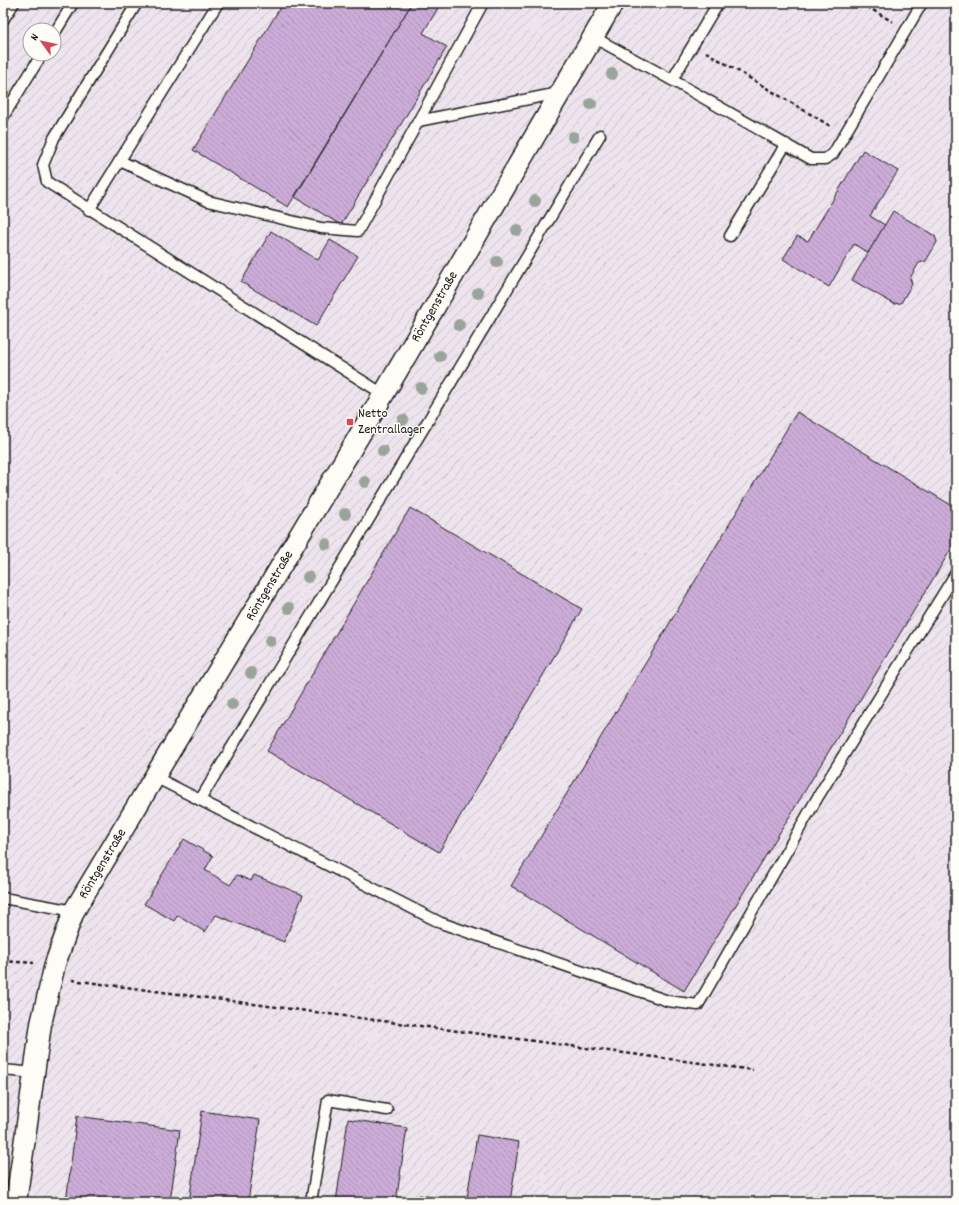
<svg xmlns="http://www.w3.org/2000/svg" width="959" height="1205" viewBox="0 0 959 1205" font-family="Dekko,sans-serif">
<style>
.industrial{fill:url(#industrial-furrows);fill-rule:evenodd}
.building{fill:url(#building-back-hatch);stroke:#1c1c1c}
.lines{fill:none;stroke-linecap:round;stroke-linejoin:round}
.service-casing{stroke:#1c1c1c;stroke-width:13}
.minor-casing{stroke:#1c1c1c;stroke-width:23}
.path{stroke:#1c1c1c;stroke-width:2.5;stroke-dasharray:4 3;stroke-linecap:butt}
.service{stroke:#fdfcf7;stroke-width:10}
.minor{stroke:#fdfcf7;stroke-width:20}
.tree{fill:#99a49a}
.poi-dot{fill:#d1495b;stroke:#fdfcf7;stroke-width:1.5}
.labels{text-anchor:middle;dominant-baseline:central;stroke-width:3;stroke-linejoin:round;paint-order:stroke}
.street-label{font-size:14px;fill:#1c1c1c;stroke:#fdfcf7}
.poi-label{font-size:14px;fill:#1c1c1c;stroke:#fdfcf7;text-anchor:start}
</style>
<defs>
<pattern id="industrial-furrows" width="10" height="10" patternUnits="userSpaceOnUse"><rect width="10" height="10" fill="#eee4ee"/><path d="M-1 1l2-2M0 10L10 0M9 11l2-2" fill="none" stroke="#ccc3cc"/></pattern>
<pattern id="building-back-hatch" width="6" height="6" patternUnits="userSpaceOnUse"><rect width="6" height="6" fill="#cbacd8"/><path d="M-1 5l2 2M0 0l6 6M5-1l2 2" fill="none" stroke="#ae93b9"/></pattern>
</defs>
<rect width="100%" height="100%" fill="#fdfcf7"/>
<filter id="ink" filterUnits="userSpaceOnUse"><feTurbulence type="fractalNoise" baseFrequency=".025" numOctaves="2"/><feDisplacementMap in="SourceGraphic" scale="8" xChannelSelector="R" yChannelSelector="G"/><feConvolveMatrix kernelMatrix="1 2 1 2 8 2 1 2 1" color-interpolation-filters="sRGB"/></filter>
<g filter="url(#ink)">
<path class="industrial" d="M3,3h953v1199h-953zM30,30h24v24h-24z"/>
<g class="building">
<path d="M283,3h129l-124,204 -95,-57z"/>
<path d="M412,3h29l-18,30 24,14 -106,178 -46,-28z"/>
<path d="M863,150l35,21 -28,45 15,9 -17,28 -14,-9 -25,43 -46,-28 14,-23 11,5z"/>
<path d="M893,211l42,25 2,6 -11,19 -7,2 -9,15 2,6 -11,19 -7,1 -42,-24z"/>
<path d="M271,231l47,29 12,-20 28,16 -42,70 -75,-44z"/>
<path d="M797,412l159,96v33l-272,450 -173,-105z"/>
<path d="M410,508l172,101 -143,243 -172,-101z"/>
<path d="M184,839l29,17 -8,14 25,15 7,-10 14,6 3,-6 49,20 -19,47 -68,-27 -11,17 -27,-17 -4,6 -30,-17z"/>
<path d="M202,1111l58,9 -12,82h-59z"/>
<path d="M77,1116l103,14 -10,72h-104z"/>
<path d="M348,1119l59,9 -11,74h-60z"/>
<path d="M477,1135l42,7 -9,60h-19l-24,-4z"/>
<path d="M419,1195l34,5v2h-35z"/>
</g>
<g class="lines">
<defs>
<g id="service">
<path d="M137,3l-83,135 -11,27 4,17 336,212"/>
<path d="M3,20l11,-17"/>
<path d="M54,34l19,-31"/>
<path d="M593,37l79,43 139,79h14l8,-5 89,-151"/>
<path d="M672,80l46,-77"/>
<path d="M3,117l39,-63"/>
<path d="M418,121l141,-28"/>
<path d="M120,161l88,40 113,27 37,3 125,-228"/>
<path d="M89,210l129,-207"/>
<path d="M730,236l56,-92"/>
<path d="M155,777l286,146 227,78 30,4 121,-210 137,-222"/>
<path d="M200,800l400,-665"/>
<path d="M3,898l71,13"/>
<path d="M3,1070l32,3"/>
<path d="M311,1202l17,-102 59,10"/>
</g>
<path id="minor" d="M16,1202l25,-178 14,-60 19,-53 288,-480 251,-428"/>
</defs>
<use href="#service" class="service-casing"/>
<use href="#minor" class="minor-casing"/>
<g class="path">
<path d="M861,3l32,19"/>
<path d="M706,52l126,75"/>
<path d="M3,961l31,2"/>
<path d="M72,980l681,90"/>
</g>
<use href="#service" class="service"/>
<use href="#minor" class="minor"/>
</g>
<g class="tree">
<circle cx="612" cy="74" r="6"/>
<circle cx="591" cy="104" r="6"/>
<circle cx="573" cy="137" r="6"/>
<circle cx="535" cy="201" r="6"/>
<circle cx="517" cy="230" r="6"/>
<circle cx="497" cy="262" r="6"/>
<circle cx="478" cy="293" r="6"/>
<circle cx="459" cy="325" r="6"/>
<circle cx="440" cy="356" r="6"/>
<circle cx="421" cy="388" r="6"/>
<circle cx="403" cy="420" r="6"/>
<circle cx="383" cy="451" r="6"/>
<circle cx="365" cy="482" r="6"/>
<circle cx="345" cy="514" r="6"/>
<circle cx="326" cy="544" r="6"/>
<circle cx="308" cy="577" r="6"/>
<circle cx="289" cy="608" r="6"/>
<circle cx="270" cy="641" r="6"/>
<circle cx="251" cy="673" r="6"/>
<circle cx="232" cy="704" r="6"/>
</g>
</g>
<rect class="poi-dot" x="346" y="418" width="8" height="8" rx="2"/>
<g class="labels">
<g class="street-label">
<text transform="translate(435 307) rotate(-60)">Röntgenstraße</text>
<text transform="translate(270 586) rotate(-59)">Röntgenstraße</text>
<text transform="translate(103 864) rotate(-59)">Röntgenstraße</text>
</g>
<g class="poi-label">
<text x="358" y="414">Netto<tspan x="358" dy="16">Zentrallager</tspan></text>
</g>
</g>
<rect width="959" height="1205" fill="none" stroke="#fdfcf7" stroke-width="16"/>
<rect x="8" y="8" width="943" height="1189" fill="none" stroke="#1c1c1c" stroke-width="1.5" filter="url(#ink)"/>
<g transform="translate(42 42) rotate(303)"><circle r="19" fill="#fdfcf7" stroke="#a3a29f"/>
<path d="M0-3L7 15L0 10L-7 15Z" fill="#d1495b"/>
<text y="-6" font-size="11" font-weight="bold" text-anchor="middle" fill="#1c1c1c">N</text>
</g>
</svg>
